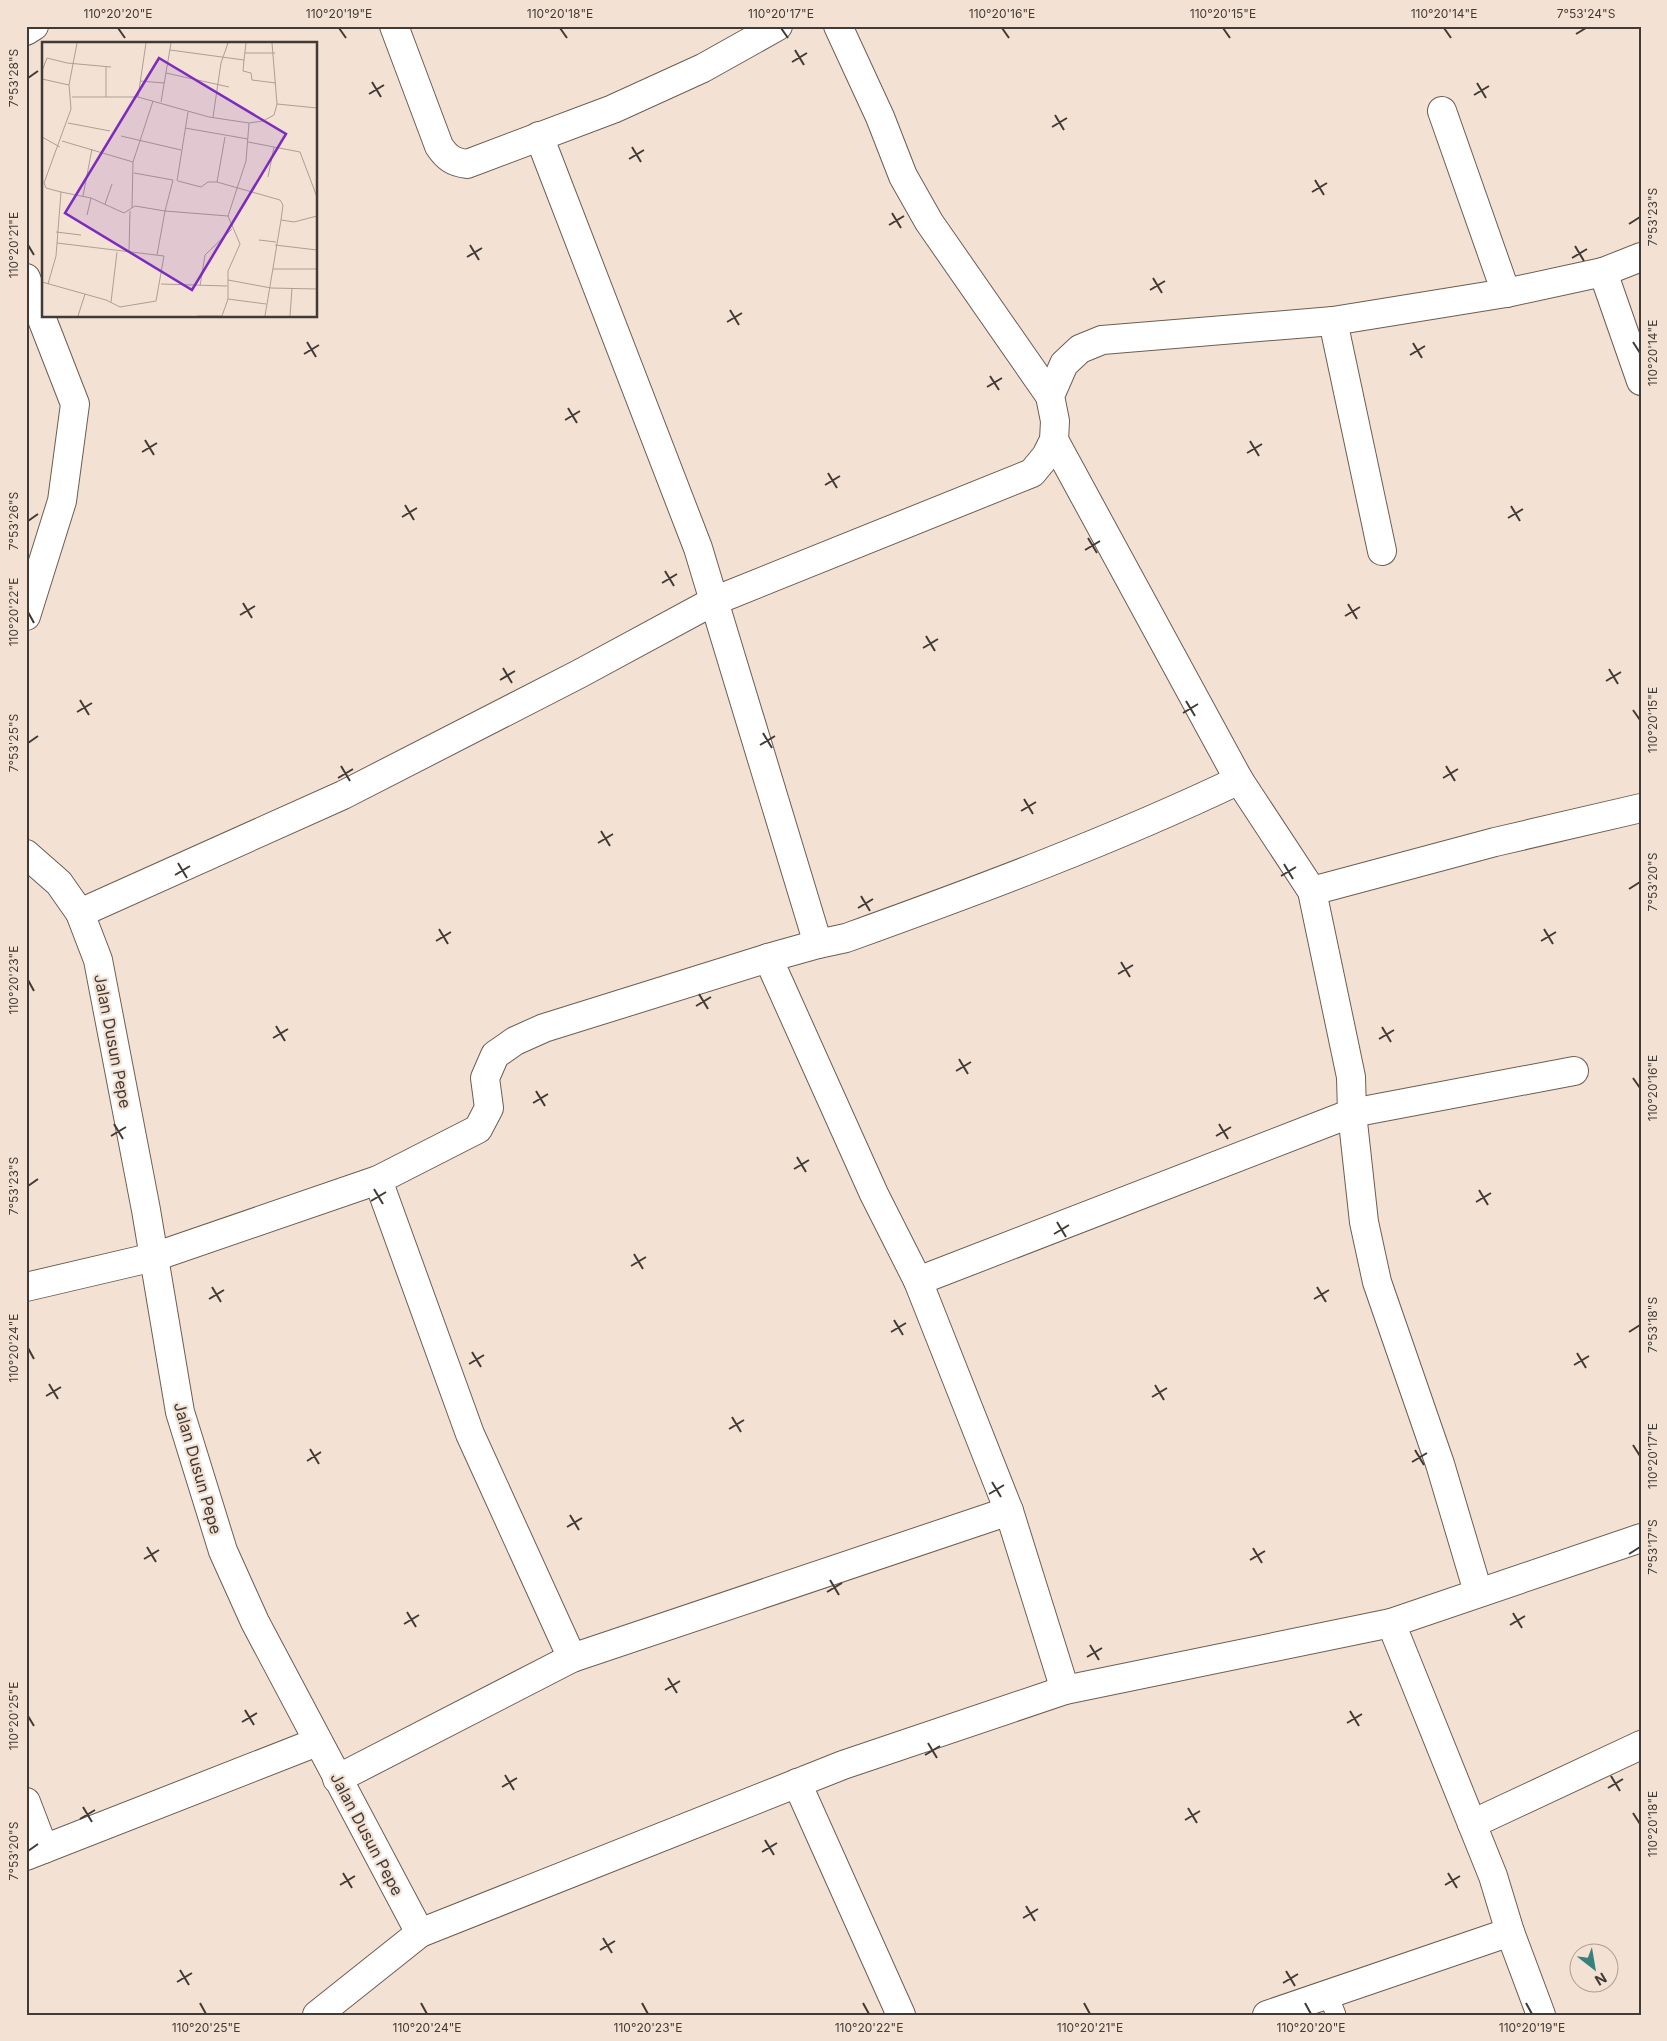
<svg xmlns="http://www.w3.org/2000/svg" width="1667" height="2041" viewBox="0 0 1667 2041" font-family="Inter,sans-serif">
<style>
.lines{fill:none;stroke-linecap:round;stroke-linejoin:round}
.lane-casing{stroke:#6d5e52;stroke-width:21}
.street-casing{stroke:#6d5e52;stroke-width:30}
.lane{stroke:#fff;stroke-width:19}
.street{stroke:#fff;stroke-width:28}
.ticks{fill:none;stroke:#413a35;stroke-width:2}
.labels{text-anchor:middle;dominant-baseline:central;stroke-width:4.5;stroke-linejoin:round;paint-order:stroke}
.street-label{font-size:16px;fill:#413a35;stroke:#f3e2d4}
.inset-road{fill:none;stroke:#ac9f94;stroke-width:1}
.view{fill:#7b2cbf;fill-opacity:0.15;stroke:#7b2cbf;stroke-width:2.5}
.inset-edge{fill:none;stroke:#413a35;stroke-width:2.5}
.neatline{fill:none;stroke:#413a35;stroke-width:2}
.ticks-label{font-size:12px;text-anchor:middle;fill:#413a35}
</style>
<rect width="100%" height="100%" fill="#f3e2d4"/>
<g class="lines">
<defs>
<path id="lane" d="M1328,1994l8,21"/>
<g id="street">
<path d="M394,26l45,120c8,12 14,16 28,18l146,-55 90,-41 75,-42"/>
<path d="M838,26l42,91 23,59 26,46 121,174"/>
<path d="M26,31l8,-5"/>
<path d="M1442,111l64,182"/>
<path d="M539,136l159,412 16,53 318,-128 14,-17 8,-16 1,-19 -5,-25 14,-32 16,-15 22,-9 231,-19 173,-28 97,-21 38,-15"/>
<path d="M1603,272l38,109"/>
<path d="M26,278l49,126 -13,97 -36,115"/>
<path d="M1333,321l49,230"/>
<path d="M1054,440l185,340 73,111 39,186 1,36 12,109 13,60 63,182 38,128"/>
<path d="M26,854l33,29 21,30 18,47 48,250 34,202 43,139 32,71 165,311"/>
<path d="M1312,891l183,-49 146,-34"/>
<path d="M80,913l263,-118 236,-121 135,-73 104,343 28,-6c133,-48 265,-97 393,-158"/>
<path d="M818,944l-50,14 106,236 44,87 91,230 56,179"/>
<path d="M378,1180l92,254 102,224"/>
<path d="M918,1281l434,-168 222,-42"/>
<path d="M26,1287l128,-30 224,-77 100,-51 11,-21 -4,-30 10,-23 20,-14 29,-13 224,-70"/>
<path d="M1391,1623l102,253 17,56 31,83"/>
<path d="M337,1779l235,-121 437,-147"/>
<path d="M797,1783l104,232"/>
<path d="M26,1802l18,47"/>
<path d="M1472,1824l169,-79"/>
<path d="M26,1856l291,-114"/>
<path d="M317,2015l103,-82 423,-168 222,-75 326,-67 250,-85"/>
<path d="M1267,2015l243,-83"/>
</g>
</defs>
<use href="#lane" class="lane-casing"/>
<use href="#street" class="street-casing"/>
<use href="#lane" class="lane"/>
<use href="#street" class="street"/>
</g>
<path class="ticks" d="M118,28l7,10M339,28l7,10M560,28l7,10M781,28l7,10M1002,28l7,10M1223,28l7,10M1444,28l7,10M1576,34l10,-6M795,50l9,15M792,62l15,-9M28,78l10,-7M372,82l9,15M1477,83l9,15M369,94l15,-9M1474,95l15,-9M1055,115l9,15M1052,127l15,-9M632,147l9,15M629,159l15,-9M1315,180l9,15M1312,192l15,-9M892,213l9,15M1629,224l11,-7M889,225l15,-9M28,245l6,10M470,245l9,15M1575,246l9,15M467,257l15,-9M1572,258l15,-9M1153,278l9,15M1150,290l15,-9M730,310l9,15M727,322l15,-9M307,342l9,15M1633,342l7,11M1413,343l9,15M304,354l15,-9M1410,355l15,-9M990,376l9,14M987,387l15,-9M568,408l9,15M565,420l15,-9M145,440l9,15M1250,441l9,15M142,452l15,-9M1247,453l15,-9M828,473l9,15M825,485l15,-9M405,505l9,15M1511,506l9,15M402,517l15,-9M1508,518l15,-9M28,521l10,-7M1088,538l9,15M1085,550l15,-9M665,571l9,15M662,583l15,-9M243,603l9,15M1348,604l9,15M28,612l6,11M240,615l15,-9M1345,616l15,-9M926,636l9,15M923,648l15,-9M503,668l9,15M1609,669l9,15M500,680l15,-9M1606,681l15,-9M80,700l9,15M1186,701l9,15M1633,710l7,10M77,712l15,-9M1183,713l15,-9M763,733l9,15M28,743l10,-7M760,745l15,-9M341,766l9,15M1446,766l9,15M338,778l15,-9M1443,778l15,-9M1024,799l9,15M1021,811l15,-9M601,831l9,15M598,843l15,-9M178,863l9,15M1284,864l9,15M175,875l15,-9M1281,876l15,-9M1629,889l11,-7M861,896l9,15M858,908l15,-9M439,929l9,15M1544,929l9,15M436,941l15,-9M1541,941l15,-9M1121,962l9,15M1118,974l15,-9M28,980l6,11M699,994l9,15M696,1006l15,-9M276,1026l9,15M1382,1027l9,15M273,1038l15,-9M1379,1039l15,-9M959,1059l9,15M956,1071l15,-9M1633,1078l7,10M536,1091l9,15M533,1103l15,-9M114,1124l9,15M1219,1124l9,15M111,1136l15,-9M1216,1136l15,-9M797,1157l9,15M794,1169l15,-9M28,1186l10,-7M374,1189l9,15M1479,1190l9,15M371,1201l15,-9M1476,1202l15,-9M1057,1222l9,15M1054,1234l15,-9M634,1254l9,15M631,1266l15,-9M212,1287l9,15M1317,1287l9,15M209,1299l15,-9M1314,1299l15,-9M894,1320l9,15M891,1332l15,-9M1629,1332l11,-7M28,1348l6,11M472,1352l9,15M1577,1353l9,15M469,1364l15,-9M1574,1365l15,-9M49,1384l9,15M1155,1385l9,15M46,1396l15,-9M1152,1397l15,-9M732,1417l9,15M729,1429l15,-9M1633,1445l7,11M310,1449l9,15M1415,1450l9,15M307,1461l14,-9M1412,1462l15,-9M992,1482l9,15M989,1494l15,-9M570,1515l9,15M567,1527l15,-9M147,1547l9,15M1253,1548l9,15M1629,1554l11,-7M144,1559l15,-9M1250,1560l15,-9M830,1580l9,15M827,1592l15,-9M407,1612l9,15M1513,1613l9,15M404,1624l15,-9M1510,1625l15,-9M1090,1645l9,15M1087,1657l15,-9M668,1678l9,15M665,1690l15,-9M245,1710l9,15M1350,1711l9,15M28,1716l6,10M242,1722l15,-9M1347,1723l15,-9M928,1743l9,15M925,1755l15,-9M505,1775l9,15M1611,1776l9,15M502,1787l15,-9M1608,1788l15,-9M83,1807l9,15M1188,1808l9,15M1633,1813l7,11M80,1819l15,-9M1185,1820l15,-9M765,1840l9,15M28,1851l10,-7M762,1852l15,-9M343,1873l9,15M1448,1873l9,15M340,1885l15,-9M1445,1885l15,-9M1026,1906l9,15M1023,1918l15,-9M603,1938l9,15M600,1950l15,-9M180,1970l9,15M1286,1971l9,15M177,1982l15,-9M1283,1983l15,-9M200,2003l6,11M421,2003l6,11M642,2003l6,11M863,2003l6,11M1084,2003l6,11M1305,2003l6,11M1526,2003l6,11"/>
<g class="labels">
<g class="street-label">
<text transform="translate(113 1041) rotate(79)">Jalan Dusun Pepe</text>
<text transform="translate(198 1468) rotate(74)">Jalan Dusun Pepe</text>
<text transform="translate(367 1834) rotate(62)">Jalan Dusun Pepe</text>
</g>
</g>
<g transform="translate(42 42)">
<rect width="275" height="275" fill="#f3e2d4"/>
<path class="inset-road" d="M128,8l74,10 2,-17M203,11h30M202,18l-1,11 8,2 1,7 24,3M0,29l5,-13 20,5 44,4M124,31l63,14M0,37l27,6M98,39l24,2M30,55h66l71,20 40,6 14,-2 11,-6 3,-11 -5,-61M64,55v-30M96,55l8,-54M119,60l10,-59M235,62l40,4M171,75l8,-54 7,-20M26,81l42,8M143,86l63,11M79,94l60,14M0,95l18,10M20,99l71,21M206,100l52,10 17,45M92,131l39,7 -8,31 63,5M226,135l6,-30M135,139l11,-69M136,139l23,6 7,-5h9l63,18 3,5 -2,15M175,140l8,-45M19,150l-15,-4 -2,-5 27,-74 -2,-24 8,-42M41,154l9,-47M63,162l7,-20M90,166l1,-46 20,-61M45,173l4,-17M14,190l25,3M217,198l17,2M233,203l42,5M87,210l1,-41M231,227h44M186,238l43,8 46,1M0,240l64,18 14,7 36,-6 8,-45 -107,-13M6,242l8,-28 5,-64 30,6 33,15 11,-7 30,5 -8,44M119,242l66,2M158,244l5,-31 27,-26M186,257l38,5M69,260l6,-50M36,274l7,-22M155,274h25M180,274l6,-17v-28l12,-27 -12,-28 18,-55 3,-38M223,274l16,-96 13,2 23,-6M248,274l2,-28"/>
<path class="view" d="M117,16l127,76 -94,156 -127,-77z"/>
<rect width="275" height="275" class="inset-edge"/>
</g>
<rect width="1667" height="2041" fill="none" stroke="#f3e2d4" stroke-width="55"/>
<g transform="translate(1594 1968) rotate(149)"><circle r="24" fill="#f3e2d4" stroke="#ac9f94"/>
<path d="M0-4L9 19L0 12L-9 19Z" fill="#37807d"/>
<text y="-8" font-size="14" font-weight="bold" text-anchor="middle" fill="#413a35">N</text>
</g>
<rect x="28" y="28" width="1612" height="1986" class="neatline"/>
<g class="ticks-label">
<text x="118" y="18">110°20'20"E</text>
<text x="339" y="18">110°20'19"E</text>
<text x="560" y="18">110°20'18"E</text>
<text x="781" y="18">110°20'17"E</text>
<text x="1002" y="18">110°20'16"E</text>
<text x="1223" y="18">110°20'15"E</text>
<text x="1444" y="18">110°20'14"E</text>
<text x="1586" y="18">7°53'24"S</text>
<text transform="translate(14 78) rotate(-90)" y="4">7°53'28"S</text>
<text transform="translate(1653 217) rotate(-90)" y="4">7°53'23"S</text>
<text transform="translate(14 245) rotate(-90)" y="4">110°20'21"E</text>
<text transform="translate(1653 353) rotate(-90)" y="4">110°20'14"E</text>
<text transform="translate(14 521) rotate(-90)" y="4">7°53'26"S</text>
<text transform="translate(14 612) rotate(-90)" y="4">110°20'22"E</text>
<text transform="translate(1653 720) rotate(-90)" y="4">110°20'15"E</text>
<text transform="translate(14 743) rotate(-90)" y="4">7°53'25"S</text>
<text transform="translate(1653 882) rotate(-90)" y="4">7°53'20"S</text>
<text transform="translate(14 980) rotate(-90)" y="4">110°20'23"E</text>
<text transform="translate(1653 1088) rotate(-90)" y="4">110°20'16"E</text>
<text transform="translate(14 1186) rotate(-90)" y="4">7°53'23"S</text>
<text transform="translate(1653 1325) rotate(-90)" y="4">7°53'18"S</text>
<text transform="translate(14 1348) rotate(-90)" y="4">110°20'24"E</text>
<text transform="translate(1653 1456) rotate(-90)" y="4">110°20'17"E</text>
<text transform="translate(1653 1547) rotate(-90)" y="4">7°53'17"S</text>
<text transform="translate(14 1716) rotate(-90)" y="4">110°20'25"E</text>
<text transform="translate(1653 1824) rotate(-90)" y="4">110°20'18"E</text>
<text transform="translate(14 1851) rotate(-90)" y="4">7°53'20"S</text>
<text x="206" y="2032">110°20'25"E</text>
<text x="427" y="2032">110°20'24"E</text>
<text x="648" y="2032">110°20'23"E</text>
<text x="869" y="2032">110°20'22"E</text>
<text x="1090" y="2032">110°20'21"E</text>
<text x="1311" y="2032">110°20'20"E</text>
<text x="1532" y="2032">110°20'19"E</text>
</g>
</svg>
